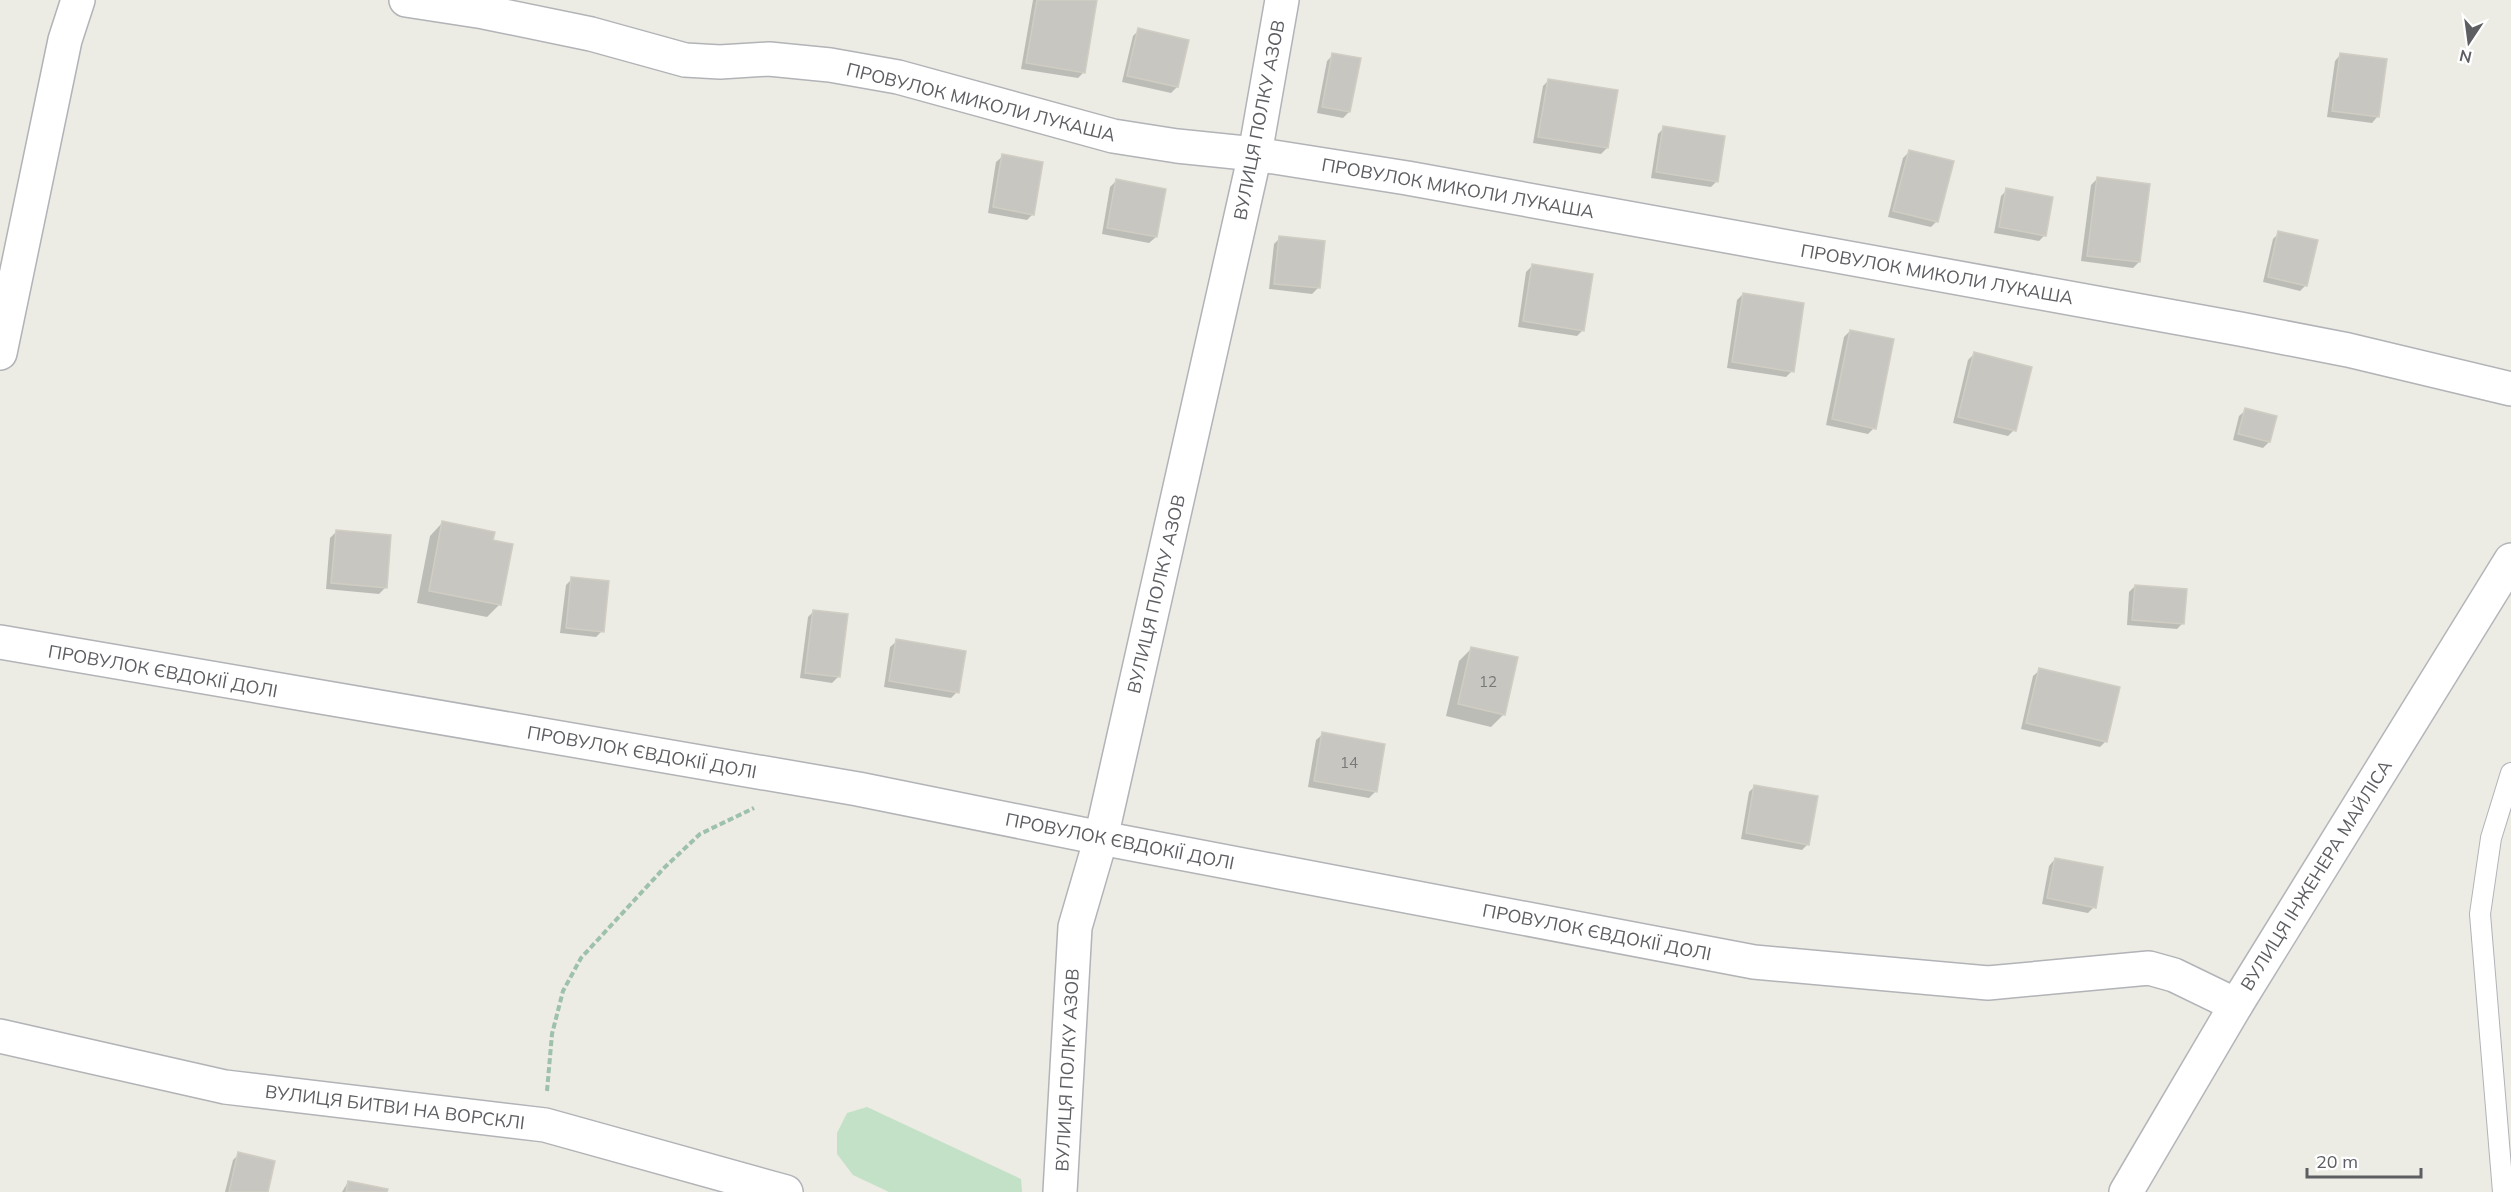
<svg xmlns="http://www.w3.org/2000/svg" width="2511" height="1192" viewBox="0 0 2511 1192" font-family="Mulish,sans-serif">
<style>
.green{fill:#c3e1c6}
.shadow{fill:#0003}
.building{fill:#c8c6c0;stroke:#d0cdc3;stroke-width:1.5}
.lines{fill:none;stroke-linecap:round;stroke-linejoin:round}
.lane-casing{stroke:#b1b3b7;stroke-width:22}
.street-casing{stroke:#b1b3b7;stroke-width:36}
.secondary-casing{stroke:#b3b5b9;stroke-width:36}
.path{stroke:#9dc1aa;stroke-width:4;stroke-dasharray:6 3;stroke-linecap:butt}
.lane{stroke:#fff;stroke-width:20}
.street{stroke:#fff;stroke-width:33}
.secondary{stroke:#fff;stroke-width:33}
.labels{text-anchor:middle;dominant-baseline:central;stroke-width:4.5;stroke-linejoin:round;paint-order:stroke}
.number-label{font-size:15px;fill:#77787a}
.street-label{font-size:18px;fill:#5c5e62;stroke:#fff}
</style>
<rect width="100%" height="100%" fill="#ecebe4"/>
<path class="green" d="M867,1107l154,72 1,13h-133l-36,-17 -16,-21v-21l10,-20z"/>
<g class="shadow">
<path d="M1033,0h63l-12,72 -6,6 -57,-9z"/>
<path d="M1139,30l48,11 -10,46 -6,6 -49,-11 11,-46z"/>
<path d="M2341,54l37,62 -6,7 -45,-6 8,-56z"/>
<path d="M1333,55l16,57 -6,6 -26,-5 10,-52z"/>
<path d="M1549,80l58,68 -6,6 -68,-11 10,-57z"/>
<path d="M1664,128l53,53 -6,6 -60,-9 7,-44z"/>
<path d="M1909,152l28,69 -6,6 -43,-10 15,-59z"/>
<path d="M1003,156l30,58 -6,6 -39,-7 8,-51z"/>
<path d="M2097,179l42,83 -6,6 -52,-7 10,-76z"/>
<path d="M1116,181l40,56 -7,6 -47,-9 8,-47z"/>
<path d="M2007,190l38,45 -6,6 -45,-8 7,-37z"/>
<path d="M2279,233l27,52 -6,6 -37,-9 10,-43z"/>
<path d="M1280,238l38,50 -6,6 -43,-5 5,-45z"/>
<path d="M1532,266l51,64 -6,6 -59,-9 8,-55z"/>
<path d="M1743,294l49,77 -6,6 -59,-9 10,-68z"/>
<path d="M1850,331l24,97 -6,6 -42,-9 18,-88z"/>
<path d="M1974,354l40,76 -6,6 -55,-13 15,-63z"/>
<path d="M2246,410l23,32 -6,6 -30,-8 6,-24z"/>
<path d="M442,523l49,18 9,63 -13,13 -70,-14 13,-67z"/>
<path d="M336,532l49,56 -6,6 -53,-5 4,-51z"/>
<path d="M572,579l30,52 -6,6 -36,-4 6,-48z"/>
<path d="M2135,586l48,37 -6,6 -50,-4 2,-33z"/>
<path d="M814,611l24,66 -6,6 -32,-5 8,-61z"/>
<path d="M897,641l60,51 -6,6 -67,-11 6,-40z"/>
<path d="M1471,649l33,65 -13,13 -45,-11 13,-55z"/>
<path d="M2040,670l66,71 -6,6 -79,-18 12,-53z"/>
<path d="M1323,734l52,58 -6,6 -61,-11 8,-47z"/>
<path d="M1755,786l53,58 -6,6 -61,-11 8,-47z"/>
<path d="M2055,859l39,48 -6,6 -46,-9 7,-38z"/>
<path d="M239,1154l27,38h-41l8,-32z"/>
<path d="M348,1182l38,10h-44z"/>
</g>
<g class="building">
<path d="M1037,0h60l-12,73 -59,-10z"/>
<path d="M1138,28l51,12 -11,47 -51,-11z"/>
<path d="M1332,53l29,5 -11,54 -28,-5z"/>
<path d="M2340,53l47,6 -8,58 -47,-6z"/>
<path d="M1548,79l70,11 -10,58 -70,-11z"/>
<path d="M1663,126l62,10 -7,46 -62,-10z"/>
<path d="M1909,150l45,11 -16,61 -45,-11z"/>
<path d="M1002,154l41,8 -9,53 -41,-8z"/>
<path d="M2097,177l53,7 -10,78 -53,-6z"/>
<path d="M1116,179l50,10 -9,48 -50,-9z"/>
<path d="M2006,188l47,9 -7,39 -47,-9z"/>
<path d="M2278,231l40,9 -11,46 -39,-9z"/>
<path d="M1279,236l46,5 -5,47 -46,-4z"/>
<path d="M1532,264l61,10 -9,57 -61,-10z"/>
<path d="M1743,293l61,10 -10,69 -62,-10z"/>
<path d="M1850,330l44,9 -18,90 -44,-10z"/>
<path d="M1974,352l58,15 -16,64 -58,-14z"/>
<path d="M2245,408l32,8 -7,26 -32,-8z"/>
<path d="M442,521l53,11 -2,8 20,4 -12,61 -72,-14z"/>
<path d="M336,530l55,5 -4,53 -56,-5z"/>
<path d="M571,577l38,4 -5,51 -38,-4z"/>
<path d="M2135,585l52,4 -3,35 -52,-4z"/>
<path d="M813,610l35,4 -8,63 -35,-4z"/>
<path d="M896,639l70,12 -7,42 -70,-12z"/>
<path d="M1471,647l47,10 -13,58 -47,-11z"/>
<path d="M2039,668l81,19 -13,55 -81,-19z"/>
<path d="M1322,732l63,12 -8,48 -63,-11z"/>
<path d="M1754,785l64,11 -9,49 -63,-12z"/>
<path d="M2055,858l48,9 -7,41 -49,-10z"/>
<path d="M238,1152l37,9 -7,31h-39z"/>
<path d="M348,1181l40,8 -1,3h-41z"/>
</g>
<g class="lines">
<defs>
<path id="lane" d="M2503,1192l-23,-278 11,-76 20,-65"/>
<g id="street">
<path d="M406,0l78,12 107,22 94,26 35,2 49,-3 61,6 68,12 215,59 64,10 78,8 152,24 833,151 108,21 163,39"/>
<path d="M0,353l65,-313 13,-40"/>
<path d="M0,642l858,147 243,49 653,124 234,21 161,-15 25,7 62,30"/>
<path d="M0,1036l225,51 320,38 241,67"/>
<path d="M1060,1192l15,-265 26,-89 154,-684 27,-154"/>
</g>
<path id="secondary" d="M2126,1192l110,-187 275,-445"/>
</defs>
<use href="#lane" class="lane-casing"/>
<use href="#street" class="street-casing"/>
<use href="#secondary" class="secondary-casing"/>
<path class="path" d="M547,1091l5,-57 11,-43 18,-33 83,-90 36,-34 54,-26"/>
<use href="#lane" class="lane"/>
<use href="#street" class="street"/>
<use href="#secondary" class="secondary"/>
</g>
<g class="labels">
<g class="number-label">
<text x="1488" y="681">12</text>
<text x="1349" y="762">14</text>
</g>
<g class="street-label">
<text transform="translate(981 102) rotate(14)">ПРОВУЛОК МИКОЛИ ЛУКАША</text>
<text transform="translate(1259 120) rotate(-79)">ВУЛИЦЯ ПОЛКУ АЗОВ</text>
<text transform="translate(1458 188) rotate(10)">ПРОВУЛОК МИКОЛИ ЛУКАША</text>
<text transform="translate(1937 274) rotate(10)">ПРОВУЛОК МИКОЛИ ЛУКАША</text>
<text transform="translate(1156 594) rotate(-77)">ВУЛИЦЯ ПОЛКУ АЗОВ</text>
<text transform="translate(163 671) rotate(10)">ПРОВУЛОК ЄВДОКІЇ ДОЛІ</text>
<text transform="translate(642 752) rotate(10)">ПРОВУЛОК ЄВДОКІЇ ДОЛІ</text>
<text transform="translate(1120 841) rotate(11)">ПРОВУЛОК ЄВДОКІЇ ДОЛІ</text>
<text transform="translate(2316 875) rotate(-58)">ВУЛИЦЯ ІНЖЕНЕРА МАЙЛІСА</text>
<text transform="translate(1597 932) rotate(11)">ПРОВУЛОК ЄВДОКІЇ ДОЛІ</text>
<text transform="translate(1067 1070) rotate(-87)">ВУЛИЦЯ ПОЛКУ АЗОВ</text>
<text transform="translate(395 1107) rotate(7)">ВУЛИЦЯ БИТВИ НА ВОРСКЛІ</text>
</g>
</g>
<g transform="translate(2469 42) rotate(193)" stroke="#ffffff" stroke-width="4.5" paint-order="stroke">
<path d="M0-4.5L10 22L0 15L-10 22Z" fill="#5c5e62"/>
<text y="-9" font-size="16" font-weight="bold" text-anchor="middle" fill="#5c5e62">N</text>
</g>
<path d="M2307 1168v9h114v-9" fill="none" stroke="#5c5e62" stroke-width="3"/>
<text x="2316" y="1168" font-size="18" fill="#5c5e62" stroke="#ffffff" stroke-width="4.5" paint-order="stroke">20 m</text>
</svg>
